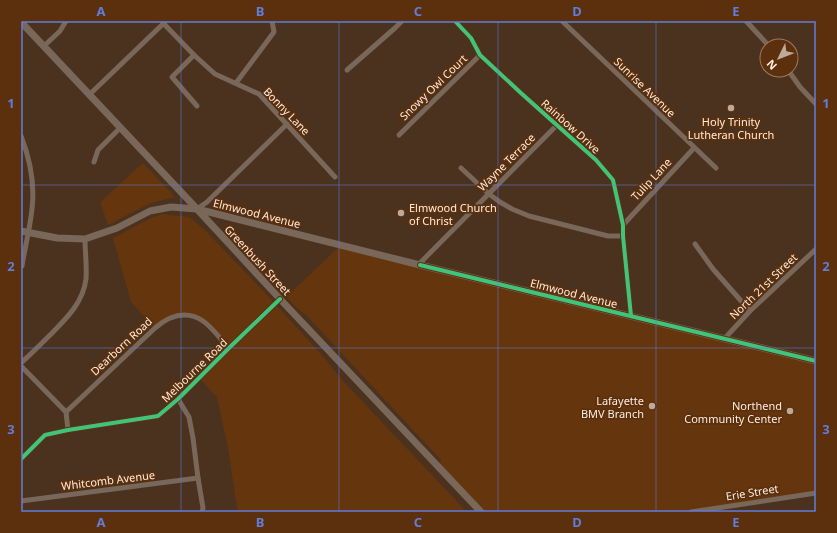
<svg xmlns="http://www.w3.org/2000/svg" width="837" height="533" viewBox="0 0 837 533" font-family="'Noto Sans',sans-serif">
<style>
.built{fill:#65350e}
.lines{fill:none;stroke-linecap:round;stroke-linejoin:round}
.street{stroke:#79675a;stroke-width:5}
.secondary{stroke:#79675a;stroke-width:7}
.cycleway-casing{stroke:#5c300c;stroke-width:6}
.cycleway{stroke:#40c37c;stroke-width:4}
.grid{fill:none;stroke:#607dda;stroke-width:1;stroke-opacity:0.55}
.poi-dot{fill:#beaa9c;stroke:#5c300c;stroke-width:1.5}
.labels{text-anchor:middle;dominant-baseline:central;stroke-width:3.5;stroke-linejoin:round;paint-order:stroke}
.street-label{font-size:11px;fill:#fcebe0;stroke:#5c300c}
.poi-label{font-size:11px;fill:#fcebe0;stroke:#5c300c;text-anchor:end}
.neatline{fill:none;stroke:#607dda;stroke-width:1.5}
.grid-label{font-size:13px;text-anchor:middle;font-weight:bold;fill:#607dda}
</style>
<rect width="100%" height="100%" fill="#4a321e"/>
<g class="built">
<path d="M143,163l32,34 -24,6 -43,22 -8,-23z"/>
<path d="M163,214l26,3 15,12 66,69 52,57 21,26 124,131h-229l-2,-10 -8,-54 -11,-51 -18,-19 30,-30 -25,-26 -10,-5 -16,-1 -23,12 -24,-26 -18,-64 38,-20z"/>
<path d="M341,245l475,116v132l-125,19h-210l-41,-44 1,-8 -135,-145 -10,-8 -10,-10z"/>
</g>
<g class="lines">
<g class="street">
<path d="M455,21l16,17 9,17 42,39 74,66 17,20 10,45v11l8,80"/>
<path d="M562,21l154,147"/>
<path d="M746,21l23,25"/>
<path d="M163,23l31,32 21,19 44,20 76,83"/>
<path d="M44,46l16,-15 6,-10"/>
<path d="M194,55l-22,22 25,29"/>
<path d="M347,70l48,-42 7,-7"/>
<path d="M788,70l12,17 16,17"/>
<path d="M236,83l38,-51 -2,-11"/>
<path d="M89,95l76,-73"/>
<path d="M399,135l81,-80"/>
<path d="M21,136c9,23 14,48 11,73 -2,19 -7,38 -10,57"/>
<path d="M94,162l4,-12 22,-22"/>
<path d="M461,168l28,26 11,8 12,7 17,7 79,20h15"/>
<path d="M197,209l10,-7 80,-78"/>
<path d="M623,225l71,-77"/>
<path d="M695,244l18,25 37,42"/>
<path d="M419,264l138,-139"/>
<path d="M725,338l25,-27 66,-62"/>
<path d="M21,363c10,-9 19,-18 29,-28 16,-16 33,-32 36,-56 1,-13 -1,-27 -1,-40"/>
<path d="M21,366l45,46"/>
<path d="M178,399l11,18 4,21 5,40 5,30 -1,4"/>
<path d="M68,430l-2,-18 89,-84c14,-12 31,-18 48,-7 8,5 19,20 26,27"/>
<path d="M21,459l24,-24 23,-5 90,-14 20,-17 51,-51 51,-49"/>
<path d="M21,501l177,-23"/>
<path d="M691,512l125,-19"/>
</g>
<g class="secondary">
<path d="M21,22l176,187 83,90 201,213"/>
<path d="M21,231l36,7 28,1 32,-11 33,-17 21,-4 26,2 223,56 396,96"/>
</g>
<defs>
<g id="cycleway">
<path d="M455,21l16,17 9,17 42,39 74,66 17,20 10,45v11l8,80"/>
<path d="M420,265l396,96"/>
<path d="M21,459l24,-24 23,-5 90,-14 20,-17 51,-51 51,-49"/>
</g>
</defs>
<use href="#cycleway" class="cycleway-casing"/>
<use href="#cycleway" class="cycleway"/>
</g>
<path class="grid" d="M181,21v491M339,21v491M498,21v491M656,21v491M21,185h795M21,348h795"/>
<g class="poi-dot">
<circle cx="731" cy="108" r="4"/>
<circle cx="401" cy="213" r="4"/>
<circle cx="652" cy="406" r="4"/>
<circle cx="790" cy="411" r="4"/>
</g>
<g class="labels">
<g class="street-label">
<text transform="translate(433 87) rotate(-44)">Snowy Owl Court</text>
<text transform="translate(645 87) rotate(44)">Sunrise Avenue</text>
<text transform="translate(287 111) rotate(46)">Bonny Lane</text>
<text transform="translate(571 126) rotate(42)">Rainbow Drive</text>
<text transform="translate(506 162) rotate(-45)">Wayne Terrace</text>
<text transform="translate(651 179) rotate(-47)">Tulip Lane</text>
<text transform="translate(257 213) rotate(14)">Elmwood Avenue</text>
<text transform="translate(258 260) rotate(47)">Greenbush Street</text>
<text transform="translate(763 286) rotate(-44)">North 21st Street</text>
<text transform="translate(574 293) rotate(14)">Elmwood Avenue</text>
<text transform="translate(121 346) rotate(-43)">Dearborn Road</text>
<text transform="translate(194 370) rotate(-44)">Melbourne Road</text>
<text transform="translate(108 480) rotate(-7)">Whitcomb Avenue</text>
<text transform="translate(752 492) rotate(-9)">Erie Street</text>
</g>
<g class="poi-label">
<text x="731" y="121" text-anchor="middle">Holy Trinity<tspan x="731" dy="13">Lutheran Church</tspan></text>
<text x="409" y="207" text-anchor="start">Elmwood Church<tspan x="409" dy="13">of Christ</tspan></text>
<text x="644" y="400">Lafayette<tspan x="644" dy="13">BMV Branch</tspan></text>
<text x="782" y="405">Northend<tspan x="782" dy="13">Community Center</tspan></text>
</g>
</g>
<rect width="837" height="533" fill="none" stroke="#5c300c" stroke-width="44"/>
<g transform="translate(779 58) rotate(227)"><circle r="19" fill="#5c300c" stroke="#9c7b61"/>
<path d="M0-3L7 15L0 10L-7 15Z" fill="#beaa9c"/>
<text y="-6" font-size="11" font-weight="bold" text-anchor="middle" fill="#fcebe0">N</text>
</g>
<rect x="22" y="22" width="793" height="489" class="neatline"/>
<g class="grid-label">
<text x="101" y="16">A</text>
<text x="260" y="16">B</text>
<text x="418" y="16">C</text>
<text x="577" y="16">D</text>
<text x="736" y="16">E</text>
<text x="11" y="108">1</text>
<text x="826" y="108">1</text>
<text x="11" y="271">2</text>
<text x="826" y="271">2</text>
<text x="11" y="434">3</text>
<text x="826" y="434">3</text>
<text x="101" y="527">A</text>
<text x="260" y="527">B</text>
<text x="418" y="527">C</text>
<text x="577" y="527">D</text>
<text x="736" y="527">E</text>
</g>
</svg>
